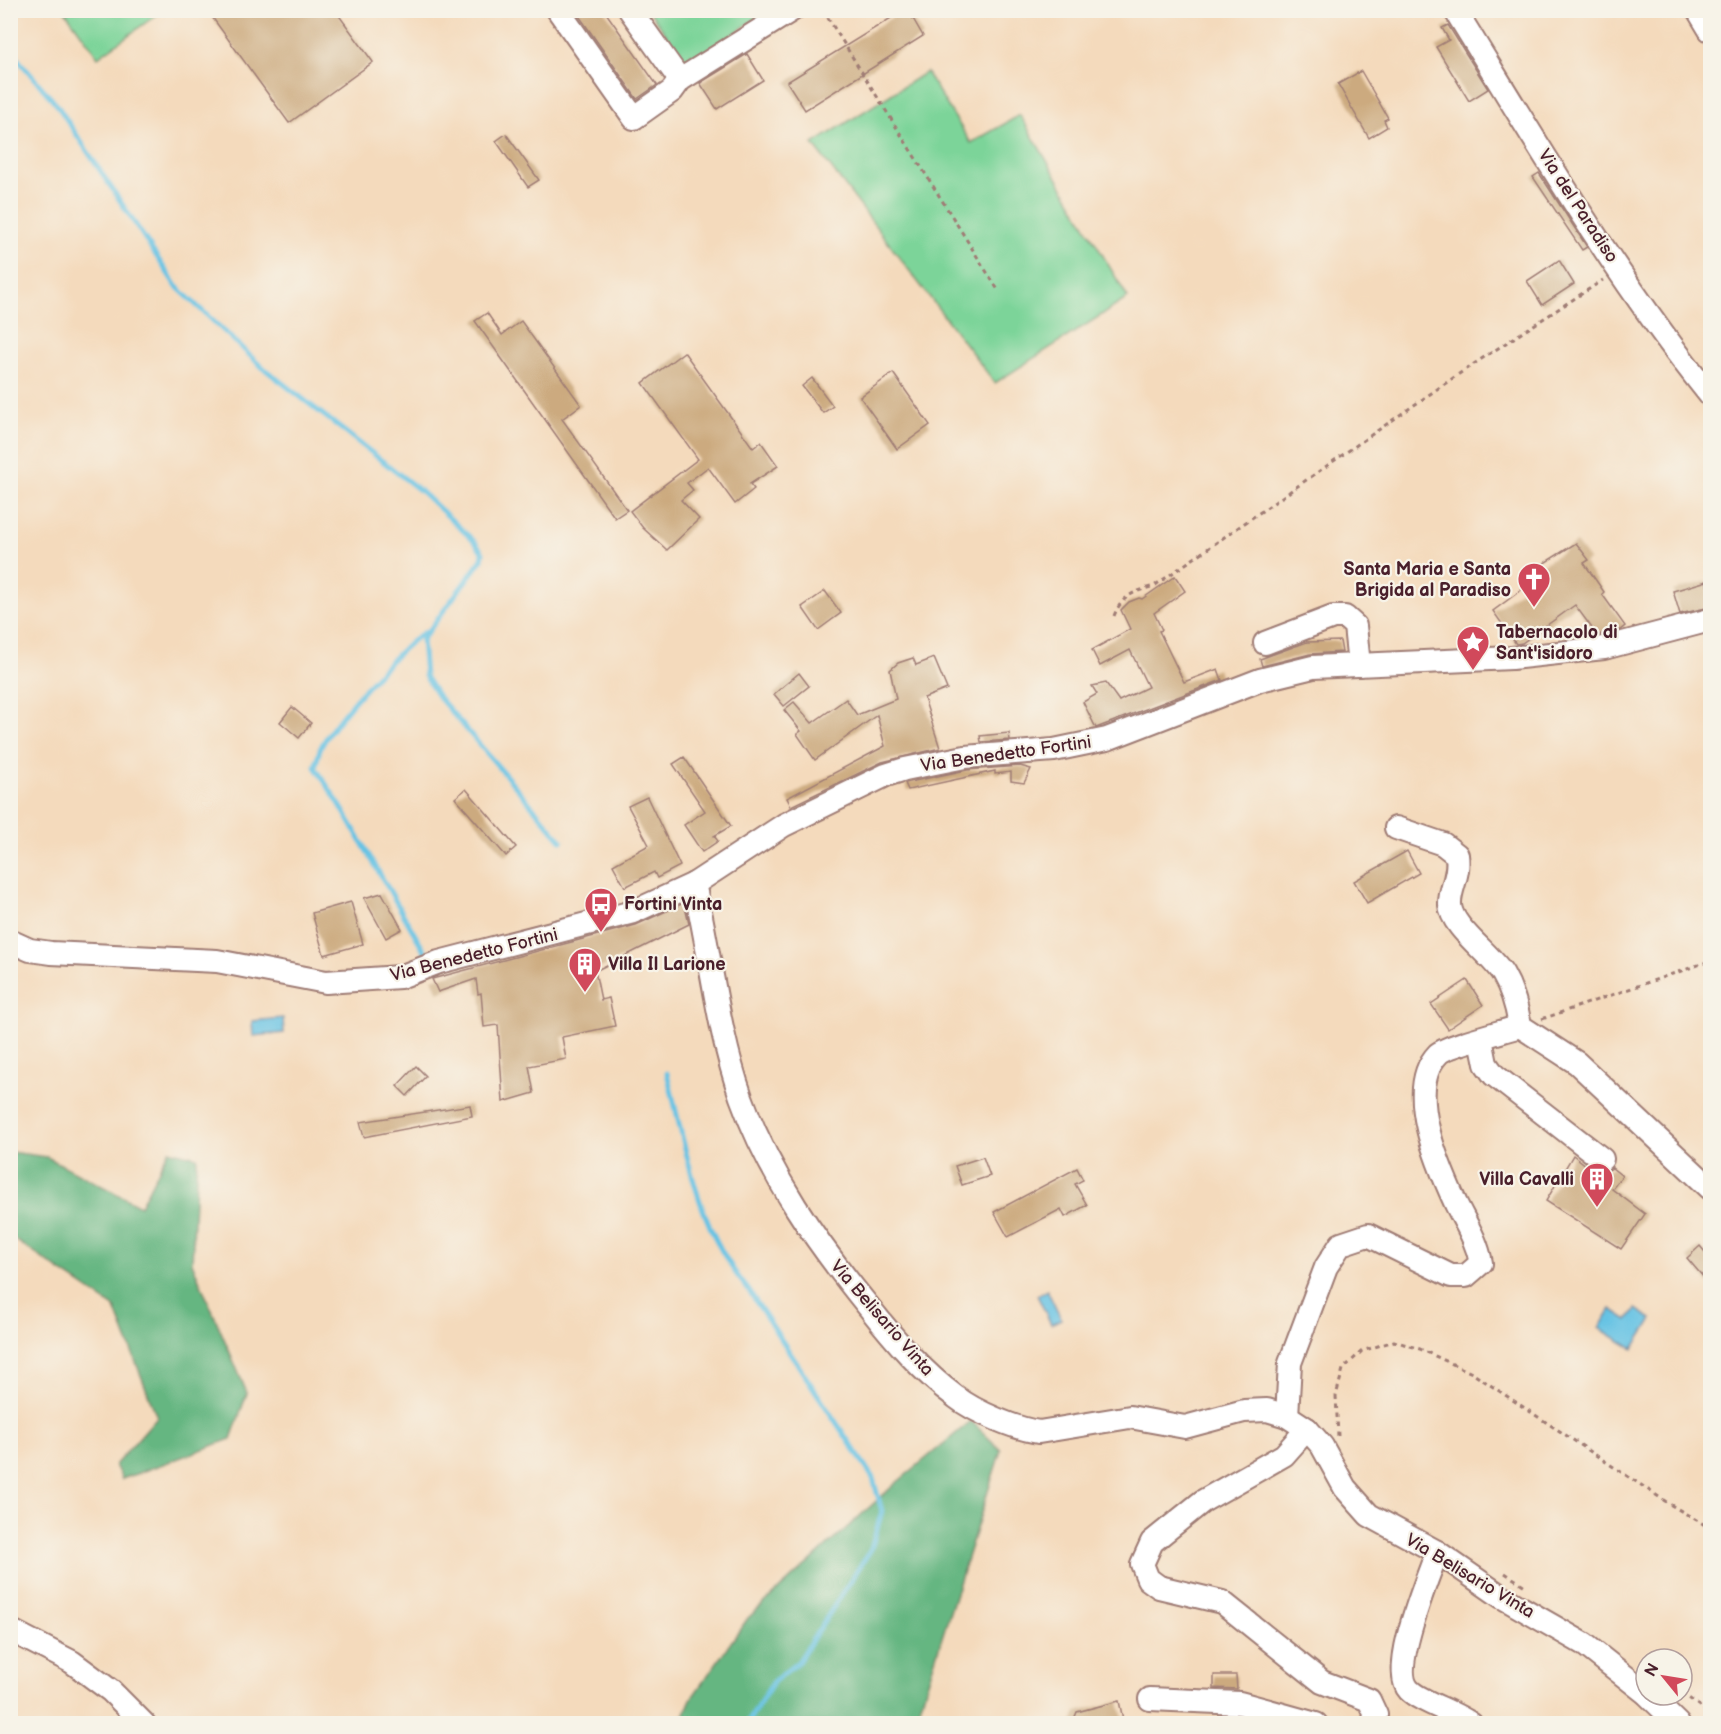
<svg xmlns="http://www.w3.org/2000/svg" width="1721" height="1734" viewBox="0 0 1721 1734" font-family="'Balsamiq Sans',sans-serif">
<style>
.green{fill:#7cd499;stroke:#637a62;stroke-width:1.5}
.forest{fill:#65b681;stroke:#586a56;stroke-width:1.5}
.water{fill:#66c3e4;stroke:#587188;stroke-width:1.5}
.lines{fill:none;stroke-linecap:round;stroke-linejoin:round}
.stream{stroke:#66c3e4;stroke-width:5}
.building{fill:#ccaa7f}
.minor-casing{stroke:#9f7c74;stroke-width:26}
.path{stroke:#9f7c74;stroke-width:3;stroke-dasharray:4.5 4.5;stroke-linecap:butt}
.minor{stroke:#fff;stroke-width:22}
.labels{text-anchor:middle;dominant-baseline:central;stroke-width:4.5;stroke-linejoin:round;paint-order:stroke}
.street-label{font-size:18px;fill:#4a1f2b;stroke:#f7f3e8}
.poi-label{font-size:18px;font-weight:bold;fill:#4a1f2b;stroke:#f7f3e8;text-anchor:start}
</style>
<rect width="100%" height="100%" fill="#f7f3e8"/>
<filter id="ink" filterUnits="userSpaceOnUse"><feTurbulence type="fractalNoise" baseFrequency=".0167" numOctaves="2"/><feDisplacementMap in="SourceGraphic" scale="12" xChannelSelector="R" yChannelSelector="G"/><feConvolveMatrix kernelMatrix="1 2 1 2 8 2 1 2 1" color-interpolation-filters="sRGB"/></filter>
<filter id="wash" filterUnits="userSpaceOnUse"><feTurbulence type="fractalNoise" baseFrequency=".008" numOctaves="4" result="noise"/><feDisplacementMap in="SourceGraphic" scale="24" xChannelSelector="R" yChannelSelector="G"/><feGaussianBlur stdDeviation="1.35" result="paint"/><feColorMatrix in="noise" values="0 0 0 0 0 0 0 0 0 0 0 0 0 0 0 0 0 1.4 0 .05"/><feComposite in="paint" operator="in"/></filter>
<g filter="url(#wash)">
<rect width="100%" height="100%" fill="#f4dabc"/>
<g class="green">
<path d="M65,11h97l-64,46z"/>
<path d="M649,11h118l-79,54z"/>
<path d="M926,72l45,71 49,-28 108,183 -133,85 -182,-239z"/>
</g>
<g class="forest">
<path d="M169,1150l28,7 -5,106 55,130 -16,46 -109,40 -7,-14 42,-48 -42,-109 -104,-71v-85l36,5 93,49z"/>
<path d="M971,1421l30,29 -86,273h-234l10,-24 57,-81 147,-134z"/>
</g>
<g class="water">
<path d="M283,1018l1,15 -31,3 -1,-15z"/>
<path d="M1047,1290l14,29 -10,5 -14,-29z"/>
<path d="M1611,1309l17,11 8,-11 16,10 -19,30 -34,-21z"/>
</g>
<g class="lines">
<g class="stream">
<path d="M10,50l47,55 119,181 86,81 160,125 53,50 8,11 -1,6 -60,81 3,36 12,19 125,146"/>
<path d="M425,952l-85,-147 -25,-38c2,-6 3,-12 5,-18 12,-26 82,-106 107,-118"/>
<path d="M667,1073c19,75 29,154 80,215l126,190 9,33 -11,38 -73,113 -25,20 -26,42"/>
</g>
</g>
<g id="blocks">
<g class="building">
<path d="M207,10h128l38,52 -84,61z"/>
<path d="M575,10h29l53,75 -20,14z"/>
<path d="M904,10h4l15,26 -118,74 -18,-28z"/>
<path d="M1448,25l40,64 -19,12 -33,-54 13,-7 -7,-12z"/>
<path d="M747,54l16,26 -46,29 -17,-26z"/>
<path d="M1361,71l27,47 -4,2 3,7 -18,11 -31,-54z"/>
<path d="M506,134l33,46 -11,7 -32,-46z"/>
<path d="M1539,173l48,74 -5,3 -49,-73z"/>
<path d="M1559,260l15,24 -32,21 -15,-24z"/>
<path d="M487,313l15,22 19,-14 60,84 -19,14 65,91 -12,8 -140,-197z"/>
<path d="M684,352l69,96 8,-6 17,24 -28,18 4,5 -19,15 -27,-37 -21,16 6,7 -12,10 18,19 -32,31 -24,-22 -13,-17 68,-52 -55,-76z"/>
<path d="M893,373l37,52 -33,24 -37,-52z"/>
<path d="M812,378l21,28 -10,7 -21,-27z"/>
<path d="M1576,543l13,17 -5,3 20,29 -2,2 23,32 -5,4 -23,5 -22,-30 -53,38 -6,1 -23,-33 50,-37 -5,-7z"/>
<path d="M1175,576l10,15 -31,22 8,17 -3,1 25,51 34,-13 4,11 -126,48 -13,-26 14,-8 -5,-8 14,-3 13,18 29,-14 -18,-37 -30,16 -8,-16 38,-21 -9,-19 8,-8 10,-4 3,1z"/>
<path d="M1707,581l3,26 -30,7 -7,-23z"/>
<path d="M825,591l16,22 -23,17 -16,-23z"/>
<path d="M1340,641l2,11 -32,2 -48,12 -2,-7 47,-17z"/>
<path d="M913,658l3,7 18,-7 13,31 -23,9 16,50 -58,14 -91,44 -4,-8 98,-52 -8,-31 -62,45 -18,-26 4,-3 -17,-21 10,-8 18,21 34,-24 11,16 39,-16 -6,-29 8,-7z"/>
<path d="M799,673l10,13 -25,20 -10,-12z"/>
<path d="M292,707l19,16 -12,15 -19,-16z"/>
<path d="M1009,733l1,7 -29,2 -1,-6z"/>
<path d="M684,757l47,69 -17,10 4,5 -16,11 -18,-27 21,-14 -32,-47z"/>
<path d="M1020,766l11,3 -7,14 -13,-2v-9l-16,2v-3l-87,19 -3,-7 62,-13z"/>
<path d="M466,789l50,58 -10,9 -51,-58z"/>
<path d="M647,797l33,69 -23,12 -3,-6 -29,15 -12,-22 36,-20 -21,-39z"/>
<path d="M1407,851l12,22 -52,30 -13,-22z"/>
<path d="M382,893l20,36 -16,9 -22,-40z"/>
<path d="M351,902l12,42 -39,11 -12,-42z"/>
<path d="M684,903l5,21 -94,47 6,29 8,-2 6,28 -53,11 4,22 -37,7 5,27 -31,9 -5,-77 -14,2 -3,-34 -3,1 -2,-15 -38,13 -6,-13 204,-54z"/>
<path d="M1467,980l16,25 -35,24 -17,-25z"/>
<path d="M416,1066l10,10 -19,20 -10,-10z"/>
<path d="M470,1105l2,11 -108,21 -4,-15z"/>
<path d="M1573,1155l27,21 12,-8 10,8 -10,13 33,25 -24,35 -75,-48z"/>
<path d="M983,1157l7,19 -28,9 -7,-19z"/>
<path d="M1077,1168l6,12 -8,4 12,21 -22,12 -4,-8 -53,28 -14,-25z"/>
<path d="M1700,1246l10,12v27l-23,-27z"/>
<path d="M1214,1675h22l1,14 -23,-1z"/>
<path d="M1119,1701l5,23h-52l5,-12z"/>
</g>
</g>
</g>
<g filter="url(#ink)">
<use href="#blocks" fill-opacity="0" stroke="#9f7c74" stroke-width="1.5"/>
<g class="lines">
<defs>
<g id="minor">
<path d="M558,10l76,108 38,-27 8,-11 112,-70"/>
<path d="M630,10l50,70"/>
<path d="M1455,10c81,131 159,266 255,385"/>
<path d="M1698,10l12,20"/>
<path d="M1265,643l68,-26h12l10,9 4,39"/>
<path d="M1396,828l47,16 14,11c3,22 -8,34 -7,50 1,22 42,50 53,69 10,17 14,33 17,52"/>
<path d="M694,884c17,71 23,145 47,213 28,78 75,145 127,209 26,33 54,66 88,91 19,15 60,32 83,35l91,-15 55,10 59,-16 23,-1 20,6 20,13 15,17 23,42 24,27 68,37 65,45 82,47 62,49"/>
<path d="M10,941l20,9 21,3 166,8 109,21 74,-5 39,-15 194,-50 61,-28 90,-59 102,-50 19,-6 60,-12 89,-7 53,-11 153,-59 53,-13 199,-9 92,-10 106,-28"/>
<path d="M1520,1026l57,37 133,125"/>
<path d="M1481,1039l5,25 8,11 108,84"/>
<path d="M1287,1416l3,-53 36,-96 15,-23 27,-9 83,41h15l15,-13c-4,-22 -15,-39 -25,-59 -17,-37 -52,-115 -18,-150 7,-8 68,-23 82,-28"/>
<path d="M1307,1429l-23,26 -81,46 -51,41 -10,22 6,15 11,8 63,15 100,80 47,18 7,15 -4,9"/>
<path d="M1437,1552c-9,26 -48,117 -28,138 12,12 46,22 62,34"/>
<path d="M10,1630l62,32 39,29 33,33"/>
<path d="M1648,1695l30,29"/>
<path d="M1150,1699l90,4 76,21"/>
</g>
</defs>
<use href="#minor" class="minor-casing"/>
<g class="path">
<path d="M823,10l175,280"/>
<path d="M10,250l3,-2"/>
<path d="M1114,616c8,-21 20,-24 40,-30l312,-217 137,-89"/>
<path d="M1542,1019l168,-58"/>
<path d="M1338,1436l-2,-40 7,-27 19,-18 32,-10 26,8 52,24 199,132 39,23"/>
<path d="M1505,1573l20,13"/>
<path d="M1682,1693l28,21"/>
</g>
<use href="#minor" class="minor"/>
</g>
</g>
<defs>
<symbol id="church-pin" viewBox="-11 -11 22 30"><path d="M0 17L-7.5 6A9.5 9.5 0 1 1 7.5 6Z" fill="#d1495b" stroke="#f7f3e8"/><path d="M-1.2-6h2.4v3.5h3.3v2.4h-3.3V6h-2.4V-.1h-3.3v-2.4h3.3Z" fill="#fff"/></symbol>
<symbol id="sight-pin" viewBox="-11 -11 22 30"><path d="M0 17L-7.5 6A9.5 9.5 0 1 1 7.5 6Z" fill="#d1495b" stroke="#f7f3e8"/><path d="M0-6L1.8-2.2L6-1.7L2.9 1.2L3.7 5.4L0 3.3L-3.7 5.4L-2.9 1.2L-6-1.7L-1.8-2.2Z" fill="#fff"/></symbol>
<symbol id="bus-pin" viewBox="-11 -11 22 30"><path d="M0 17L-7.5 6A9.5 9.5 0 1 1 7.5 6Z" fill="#d1495b" stroke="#f7f3e8"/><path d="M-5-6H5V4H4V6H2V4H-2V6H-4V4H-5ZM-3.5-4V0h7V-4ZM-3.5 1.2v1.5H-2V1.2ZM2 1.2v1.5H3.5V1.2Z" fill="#fff"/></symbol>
<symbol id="building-pin" viewBox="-11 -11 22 30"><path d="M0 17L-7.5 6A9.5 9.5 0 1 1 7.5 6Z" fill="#d1495b" stroke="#f7f3e8"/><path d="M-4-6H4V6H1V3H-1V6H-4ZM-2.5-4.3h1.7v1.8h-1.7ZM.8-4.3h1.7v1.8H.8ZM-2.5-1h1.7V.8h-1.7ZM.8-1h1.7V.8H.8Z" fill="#fff"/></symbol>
</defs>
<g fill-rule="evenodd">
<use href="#church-pin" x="1515" y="560" width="38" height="52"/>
<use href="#sight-pin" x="1454" y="623" width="38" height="52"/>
<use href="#bus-pin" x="582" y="885" width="38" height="52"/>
<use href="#building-pin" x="566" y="945" width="38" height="52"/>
<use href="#building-pin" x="1578" y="1160" width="38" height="52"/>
</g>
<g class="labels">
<g class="street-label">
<text transform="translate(1578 206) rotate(57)">Via del Paradiso</text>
<text transform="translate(1006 754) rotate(-8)">Via Benedetto Fortini</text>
<text transform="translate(474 955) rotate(-14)">Via Benedetto Fortini</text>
<text transform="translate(882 1318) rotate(49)">Via Belisario Vinta</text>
<text transform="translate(1470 1576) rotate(31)">Via Belisario Vinta</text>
</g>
<g class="poi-label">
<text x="1511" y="569" text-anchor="end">Santa Maria e Santa<tspan x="1511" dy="21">Brigida al Paradiso</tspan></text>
<text x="1496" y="632">Tabernacolo di<tspan x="1496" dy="21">Sant'isidoro</tspan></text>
<text x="624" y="904">Fortini Vinta</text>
<text x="608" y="964">Villa Il Larione</text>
<text x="1574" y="1179" text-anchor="end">Villa Cavalli</text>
</g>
</g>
<rect width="1721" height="1734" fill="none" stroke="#f7f3e8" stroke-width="36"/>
<g transform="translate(1664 1677) rotate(300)"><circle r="28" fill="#f7f3e8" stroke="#b29e9c" stroke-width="1.5"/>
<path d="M0-4.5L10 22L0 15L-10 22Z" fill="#d1495b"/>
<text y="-9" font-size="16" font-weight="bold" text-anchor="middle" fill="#4a1f2b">N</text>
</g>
</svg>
